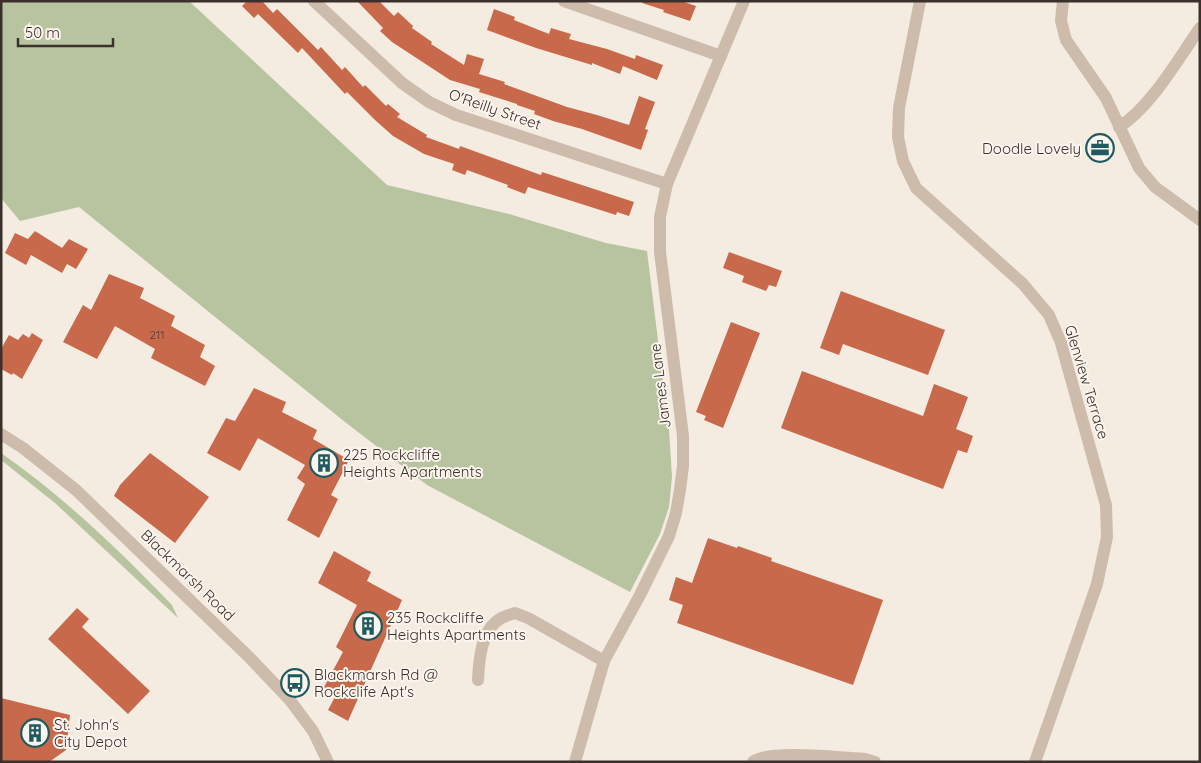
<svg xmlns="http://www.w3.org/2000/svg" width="1201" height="763" viewBox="0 0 1201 763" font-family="Quicksand,sans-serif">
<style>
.green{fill:#b8c4a0}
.building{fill:#c8694b}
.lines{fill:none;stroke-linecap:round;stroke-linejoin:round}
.minor{stroke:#cdbbac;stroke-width:12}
.labels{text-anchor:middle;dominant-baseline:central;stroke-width:4;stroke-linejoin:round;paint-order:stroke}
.number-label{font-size:12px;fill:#5e3e33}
.street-label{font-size:15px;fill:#3b302b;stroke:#fbf5ee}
.poi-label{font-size:15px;fill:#3b302b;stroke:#fbf5ee;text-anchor:start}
</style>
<rect width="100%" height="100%" fill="#f4ebe1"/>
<g class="green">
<path d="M1,1h188l198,184 122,29 97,29 41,8 22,179 3,47 -3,30 -9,27 -30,58 -203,-107 -82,-63 -266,-215 -59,14 -19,-23z"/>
<path d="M1,453c63,44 118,97 171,152l6,13 -123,-115 -54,-43z"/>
</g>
<g class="building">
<path d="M247,1h15l11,12 4,-4 41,41 3,-3 21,23 3,-3 18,20 2,-2 21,21 2,-2 12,10 -3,3 30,18 -1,2 33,12 1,-3 81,29 1,-3 92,30 -5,14 -12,-4 -1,3 -88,-28 -3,7 -18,-7 1,-2 -41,-15 -2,5 -13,-5 2,-6 -30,-10 -31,-18 -18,-16 -28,-28 -2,2 -43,-46 -4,5 -40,-39 -4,4 -12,-12z"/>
<path d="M357,1h22l15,15 4,-4 15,14 -1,2 20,14 -1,2 33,21 3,-11 17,5 -5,15 26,8 -1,2 63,23 30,8 32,10 10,-29 16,6 -10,27 3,1 -7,20 -59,-21 -29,-8 -19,-7 1,-3 -18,-6v-1l-38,-12 1,-3 -30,-9 -58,-38 -12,-11 3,-3z"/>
<path d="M643,1h38l15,5 -6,15 -27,-9 1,-2 -22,-7z"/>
<path d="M494,9l21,8 -1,3 35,14 2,-6 20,6 -2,5 38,10 28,10 1,-4 27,10 -6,15 -34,-14 -3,8 -28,-11v2l-56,-17 -49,-18z"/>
<path d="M35,231l27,17 7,-9 19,10 -12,20 -9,-5 -5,9 -31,-18 -5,10 -21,-12 10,-20 13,6z"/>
<path d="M729,252l53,19 -6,16 -7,-2 -3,6 -24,-9 2,-6 -21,-8z"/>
<path d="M109,274l35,14 -4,10 35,18 -4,10 34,19 -5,12 15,9 -10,20 -54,-28 4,-9 -40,-23 -18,33 -34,-17 20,-37 8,5z"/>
<path d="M841,291l104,39 -17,45 -85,-31 -4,11 -19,-7z"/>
<path d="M731,322l29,11 -37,95 -19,-8 2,-4 -10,-4z"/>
<path d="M32,333l11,7 -21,39 -9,-6 -1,2 -11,-6v-20l8,-14 9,5 5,-6 6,4z"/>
<path d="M802,371l121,45 11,-32 34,13 -12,32 17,7 -6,17 -9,-3 -15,39 -162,-61z"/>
<path d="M254,388l32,14 -4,10 35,18 -4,9 36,21 -18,35 7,4 -19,39 -32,-18 18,-36 -8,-6 8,-13 -47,-27 -18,33 -33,-18 19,-35 9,3z"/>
<path d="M150,453l59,44 -34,46 -61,-47 6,-11z"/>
<path d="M708,538l29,10 1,-2 34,12 -1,3 112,39 -30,85 -176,-62 6,-18 -14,-5 7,-23 16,6z"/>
<path d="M334,551l37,21 -4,9 35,19 -54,121 -20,-11 8,-15 -13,-6 20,-37 -7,-5 21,-42 -39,-22z"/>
<path d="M77,608l12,11 -7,8 68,64 -22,23 -80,-75z"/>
<path d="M1,698l69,17 -4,35 -17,12h-48z"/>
</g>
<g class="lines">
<g class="minor">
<path d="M314,1l88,82 27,19 27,13 211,69"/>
<path d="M564,1l157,55"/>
<path d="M920,1l-21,107 -1,29 5,24 13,27 107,96 26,31 12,28 45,162 1,32 -10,47 -62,178"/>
<path d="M1063,1l-2,20 5,19 40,58 33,70 16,19 45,33"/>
<path d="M1119,127c32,-20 59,-68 81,-99"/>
<path d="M1,434l22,14 53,42 173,167 40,42 24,32 15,31"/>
<path d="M478,680c1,-20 3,-50 22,-61 4,-3 10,-4 15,-6l13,5 76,43"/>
<path d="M575,762l29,-101 36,-66 29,-59 7,-23 4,-23 3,-24v-30l-23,-184v-35l7,-33 77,-183"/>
<path d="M753,762c14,-13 90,-4 112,-3l10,3"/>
</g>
</g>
<defs>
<symbol id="office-ring" viewBox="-11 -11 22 22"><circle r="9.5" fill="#fbf5ee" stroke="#1f5a5e" stroke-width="1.5"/><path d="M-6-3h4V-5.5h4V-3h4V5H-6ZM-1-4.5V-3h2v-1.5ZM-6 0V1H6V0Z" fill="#1f5a5e"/></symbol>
<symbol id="building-ring" viewBox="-11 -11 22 22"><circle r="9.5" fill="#fbf5ee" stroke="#1f5a5e" stroke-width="1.5"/><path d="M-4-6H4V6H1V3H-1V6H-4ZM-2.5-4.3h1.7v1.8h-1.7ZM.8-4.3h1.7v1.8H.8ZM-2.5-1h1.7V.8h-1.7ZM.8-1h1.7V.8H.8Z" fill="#1f5a5e"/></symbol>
<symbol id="bus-ring" viewBox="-11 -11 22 22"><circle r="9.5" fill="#fbf5ee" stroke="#1f5a5e" stroke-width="1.5"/><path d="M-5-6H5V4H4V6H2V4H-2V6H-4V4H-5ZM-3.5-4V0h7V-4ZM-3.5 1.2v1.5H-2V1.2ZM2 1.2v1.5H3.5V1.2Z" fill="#1f5a5e"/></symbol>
</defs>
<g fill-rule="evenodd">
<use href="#office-ring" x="1084" y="132" width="32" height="32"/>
<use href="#building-ring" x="308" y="447" width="32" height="32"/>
<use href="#building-ring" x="352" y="610" width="32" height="32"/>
<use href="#bus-ring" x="279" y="667" width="32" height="32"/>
<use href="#building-ring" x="19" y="717" width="32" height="32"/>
</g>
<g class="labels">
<g class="number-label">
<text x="157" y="334">211</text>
</g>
<g class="street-label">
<text transform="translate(495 109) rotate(19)">O'Reilly Street</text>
<text transform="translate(1087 382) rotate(73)">Glenview Terrace</text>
<text transform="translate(660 386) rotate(-97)">James Lane</text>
<text transform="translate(188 575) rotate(44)">Blackmarsh Road</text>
</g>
<g class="poi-label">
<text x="1081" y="148" text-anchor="end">Doodle Lovely</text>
<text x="343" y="454">225 Rockcliffe<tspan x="343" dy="17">Heights Apartments</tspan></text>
<text x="387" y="617">235 Rockcliffe<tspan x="387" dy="17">Heights Apartments</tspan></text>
<text x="314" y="674">Blackmarsh Rd @<tspan x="314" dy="17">Rockclife Apt's</tspan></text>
<text x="54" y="724">St. John's<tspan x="54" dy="17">City Depot</tspan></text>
</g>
</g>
<rect width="1201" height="763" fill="none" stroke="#3b302b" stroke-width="5"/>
<path d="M18 38v8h95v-8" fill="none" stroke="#3b302b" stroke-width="2.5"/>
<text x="25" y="38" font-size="15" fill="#3b302b" stroke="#fbf5ee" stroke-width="4" paint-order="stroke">50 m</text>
</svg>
